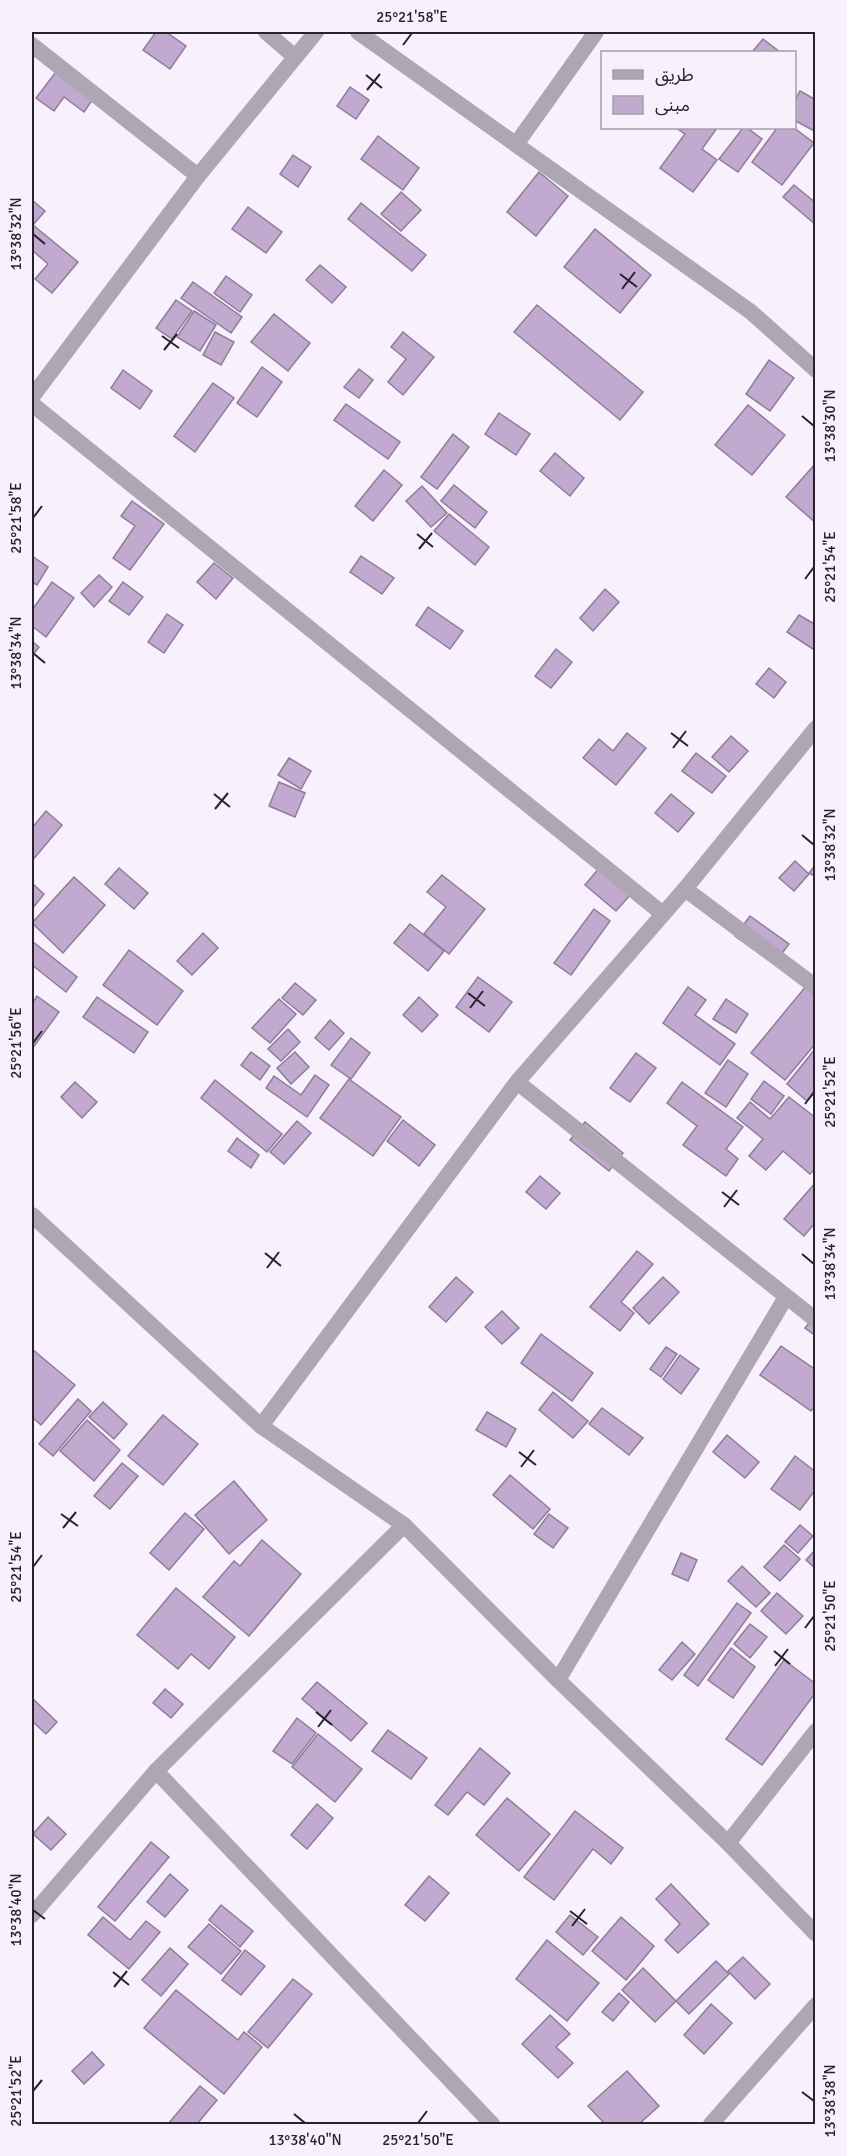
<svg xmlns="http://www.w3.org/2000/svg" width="847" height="2156" viewBox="0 0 847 2156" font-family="Signika,'Noto Sans Arabic',sans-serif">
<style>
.building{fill:#c1a9cf;stroke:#8e7d98;stroke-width:1.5}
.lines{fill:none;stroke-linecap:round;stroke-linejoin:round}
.minor{stroke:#aea6b2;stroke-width:16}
.ticks{fill:none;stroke:#29222d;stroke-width:2}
.neatline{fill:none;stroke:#29222d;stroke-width:2}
.ticks-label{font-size:15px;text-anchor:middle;fill:#29222d}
</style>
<rect width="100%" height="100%" fill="#f8f1fd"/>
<g class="building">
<path d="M156,32h10l20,14 -16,23 -27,-19z"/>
<path d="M763,39l17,13h-28z"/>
<path d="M62,64l36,28 -14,20 -20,-15 -10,14 -18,-13z"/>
<path d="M350,87l19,13 -13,19 -19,-13z"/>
<path d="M800,91l16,9v32l-22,-12v-18z"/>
<path d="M676,128h41l-15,21 15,11 -24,32 -33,-24 25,-34z"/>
<path d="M743,128h4l15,11 -24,33 -19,-13z"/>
<path d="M777,128h17l20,15 -32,42 -30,-23z"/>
<path d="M378,136l41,32 -16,22 -42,-31z"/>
<path d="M293,155l18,12 -13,20 -18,-13z"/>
<path d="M539,172l29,24 -32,40 -29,-24z"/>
<path d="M794,185l22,18v22l-33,-28z"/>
<path d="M401,192l20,18 -20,21 -20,-17z"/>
<path d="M32,200l13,11 -12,14 45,37 -26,31 -17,-14 13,-15 -16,-14z"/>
<path d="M361,203l65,52 -14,16 -64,-52z"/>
<path d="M248,207l34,25 -16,21 -34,-24z"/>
<path d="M595,229l56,46 -31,38 -56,-46z"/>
<path d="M320,265l26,22 -14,16 -26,-23z"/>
<path d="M226,276l26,19 -12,17 -26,-19z"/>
<path d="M193,282l49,35 -11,16 -50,-35z"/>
<path d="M176,300l16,11 -20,28 -16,-11z"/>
<path d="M537,305l106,87 -23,28 -106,-88z"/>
<path d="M194,311l22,14 -16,26 -23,-14z"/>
<path d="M274,314l36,29 -22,28 -37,-29z"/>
<path d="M215,332l19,10 -13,23 -18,-10z"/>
<path d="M403,332l31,25 -31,38 -15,-13 18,-23 -15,-12z"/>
<path d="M769,360l25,18 -24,33 -24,-17z"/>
<path d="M262,367l20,15 -25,35 -20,-14z"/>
<path d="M359,369l14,11 -14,18 -15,-11z"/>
<path d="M123,370l29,21 -12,18 -29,-21z"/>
<path d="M213,383l21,15 -39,54 -21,-16z"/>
<path d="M346,404l54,38 -12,17 -54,-39z"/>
<path d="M748,405l37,30 -33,40 -37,-30z"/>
<path d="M499,413l31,21 -14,21 -31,-21z"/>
<path d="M453,434l16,13 -32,42 -16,-12z"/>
<path d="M555,453l29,25 -14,18 -30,-25z"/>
<path d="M816,463v60l-30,-26z"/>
<path d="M384,470l18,15 -29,36 -18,-15z"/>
<path d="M454,485l33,27 -12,16 -34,-27z"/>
<path d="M422,486l25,27 -16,14 -25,-26z"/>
<path d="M132,501l32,23 -34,46 -17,-12 22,-32 -14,-10z"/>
<path d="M449,514l40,33 -14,18 -41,-34z"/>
<path d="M32,556l16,11 -11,18 -5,-3z"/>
<path d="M361,556l33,22 -12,16 -32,-22z"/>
<path d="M214,563l19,15 -17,21 -19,-17z"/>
<path d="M99,575l13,12 -18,20 -13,-14z"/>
<path d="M52,582l22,16 -28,39 -14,-11v-16z"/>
<path d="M123,582l20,15 -14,18 -20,-14z"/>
<path d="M605,589l14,13 -26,29 -13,-13z"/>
<path d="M428,607l35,24 -13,18 -34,-24z"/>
<path d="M167,614l16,11 -19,28 -16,-11z"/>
<path d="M799,615l17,10v26l-29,-19z"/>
<path d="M32,641l7,6 -7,9z"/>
<path d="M556,649l16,13 -21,26 -16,-12z"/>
<path d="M769,668l17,14 -12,16 -18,-14z"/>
<path d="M627,733l19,15 -30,37 -33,-27 16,-19 14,12z"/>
<path d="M731,736l17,15 -19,21 -17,-15z"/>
<path d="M696,753l30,23 -14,17 -30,-22z"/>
<path d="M289,758l22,13 -10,18 -23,-14z"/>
<path d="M279,782l26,11 -10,24 -26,-11z"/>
<path d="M671,794l23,19 -16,19 -23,-19z"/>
<path d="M46,811l16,14 -30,36v-33z"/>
<path d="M795,861l14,13 -15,17 -15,-13z"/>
<path d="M816,864v13l-7,-4z"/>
<path d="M600,867l31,27 -15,17 -31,-26z"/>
<path d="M119,868l29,25 -14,16 -29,-25z"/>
<path d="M442,875l43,34 -36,45 -25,-20 22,-27 -19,-15z"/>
<path d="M74,877l31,28 -42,48 -31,-30z"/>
<path d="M32,883l12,11 -12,15z"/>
<path d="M594,909l16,12 -39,54 -17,-12z"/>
<path d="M750,916l39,28 -15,20 -39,-28z"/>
<path d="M410,924l34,27 -16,20 -34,-28z"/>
<path d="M203,933l15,15 -26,27 -15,-14z"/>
<path d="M32,941l45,36 -11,15 -34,-27z"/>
<path d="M129,950l54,41 -26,34 -54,-40z"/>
<path d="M816,974v69l-31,37 -34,-27z"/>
<path d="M478,977l34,25 -23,30 -33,-25z"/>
<path d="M295,983l21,17 -13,15 -21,-17z"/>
<path d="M688,987l18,13 -11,15 40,29 -15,21 -57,-42z"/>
<path d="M37,996l22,16 -27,37v-45z"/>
<path d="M97,997l51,35 -14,21 -51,-36z"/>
<path d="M419,997l19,18 -16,17 -19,-17z"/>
<path d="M279,999l17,15 -26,29 -18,-15z"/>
<path d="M726,999l22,15 -12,19 -23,-14z"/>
<path d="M330,1020l14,13 -15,17 -14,-12z"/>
<path d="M288,1029l12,13 -19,19 -13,-12z"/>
<path d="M351,1038l19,15 -19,26 -20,-14z"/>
<path d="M816,1048v43l-9,10 -20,-17z"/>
<path d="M251,1052l19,14 -10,14 -19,-15z"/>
<path d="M295,1052l14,15 -18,17 -14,-16z"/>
<path d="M636,1053l20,15 -26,34 -20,-14z"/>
<path d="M728,1060l20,14 -22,33 -21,-14z"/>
<path d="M315,1075l14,10 -22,32 -41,-29 8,-12 27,19z"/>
<path d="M349,1079l52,38 -28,39 -53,-38z"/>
<path d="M215,1080l67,54 -15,18 -66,-54z"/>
<path d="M764,1081l20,15 -13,18 -20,-15z"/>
<path d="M75,1082l22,20 -15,16 -21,-21z"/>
<path d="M682,1082l61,45 -17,22 12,10 -12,17 -43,-31 14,-19 -30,-23z"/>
<path d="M789,1097l27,21v50l-6,6 -27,-23 -17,19 -17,-14 14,-17 -26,-21 13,-16 20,17z"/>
<path d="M403,1120l32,25 -16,21 -32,-25z"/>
<path d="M297,1121l14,12 -27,31 -14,-12z"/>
<path d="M585,1122l38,31 -14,18 -39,-31z"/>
<path d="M237,1138l22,17 -8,13 -23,-17z"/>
<path d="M540,1176l20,17 -14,16 -20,-17z"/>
<path d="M816,1182v40l-12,14 -20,-17z"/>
<path d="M637,1251l16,13 -32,38 13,11 -14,18 -30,-24z"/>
<path d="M456,1277l17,15 -27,30 -17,-15z"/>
<path d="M663,1277l16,15 -30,32 -16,-16z"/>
<path d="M502,1311l17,17 -17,16 -17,-17z"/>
<path d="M816,1314v22l-11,-8z"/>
<path d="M541,1334l52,39 -21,28 -51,-38z"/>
<path d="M781,1346l35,24v35l-5,6 -51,-36z"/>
<path d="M666,1347l11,7 -16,23 -11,-8z"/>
<path d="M32,1349l43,36 -34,40 -9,-8z"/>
<path d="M680,1355l19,14 -18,25 -18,-15z"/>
<path d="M553,1392l35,29 -15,17 -34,-28z"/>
<path d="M78,1399l13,12 -38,45 -14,-12z"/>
<path d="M103,1402l24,22 -13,15 -25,-22z"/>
<path d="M602,1408l41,30 -14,17 -40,-31z"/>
<path d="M487,1412l29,17 -10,18 -30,-17z"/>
<path d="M163,1415l35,29 -35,41 -35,-29z"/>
<path d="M87,1420l33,30 -26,31 -34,-30z"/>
<path d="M727,1435l32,27 -14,16 -32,-26z"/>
<path d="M795,1456l21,16v17l-16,21 -29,-21z"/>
<path d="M122,1463l16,13 -28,33 -16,-13z"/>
<path d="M510,1475l40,34 -17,20 -40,-34z"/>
<path d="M234,1481l33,39 -38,34 -34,-39z"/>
<path d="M185,1513l19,16 -35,41 -19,-17z"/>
<path d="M549,1514l19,14 -15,20 -19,-14z"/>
<path d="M800,1525l13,11 -15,17 -13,-11z"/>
<path d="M262,1540l39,34 -52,62 -46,-39 31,-36 6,5z"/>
<path d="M784,1545l16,14 -20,22 -16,-14z"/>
<path d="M816,1549v20l-10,-9z"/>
<path d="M681,1553l16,7 -9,21 -16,-7z"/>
<path d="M742,1566l28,27 -14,14 -28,-26z"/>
<path d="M176,1588l59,49 -26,32 -18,-15 -13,15 -41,-34z"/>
<path d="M777,1593l26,23 -17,18 -25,-23z"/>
<path d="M737,1603l14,10 -53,73 -14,-11z"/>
<path d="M750,1624l17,13 -17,21 -16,-14z"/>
<path d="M682,1642l13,12 -23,26 -13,-10z"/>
<path d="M731,1648l24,19 -22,31 -25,-18z"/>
<path d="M784,1660l32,24v8l-54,73 -36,-26z"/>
<path d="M317,1682l50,41 -16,18 -49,-42z"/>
<path d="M165,1689l18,15 -12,14 -18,-15z"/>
<path d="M32,1698l25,24 -11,12 -14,-13z"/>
<path d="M297,1718l19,15 -24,31 -19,-13z"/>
<path d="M388,1730l39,28 -16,21 -39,-28z"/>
<path d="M318,1734l44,35 -27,33 -43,-35z"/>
<path d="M480,1748l30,25 -26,32 -17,-13 -19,23 -13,-10z"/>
<path d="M507,1798l43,36 -31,37 -43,-36z"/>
<path d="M317,1804l16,14 -26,31 -16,-14z"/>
<path d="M575,1811l48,37 -12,16 -18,-15 -39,51 -30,-23z"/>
<path d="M48,1817l18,17 -15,16 -18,-16z"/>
<path d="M151,1842l18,15 -54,64 -17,-14z"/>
<path d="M170,1874l18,16 -23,27 -18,-15z"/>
<path d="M429,1876l20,17 -24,28 -20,-16z"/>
<path d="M671,1884l38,40 -31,29 -13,-13 15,-16 -24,-25z"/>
<path d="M221,1905l32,26 -13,16 -31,-27z"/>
<path d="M570,1915l28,22 -15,18 -27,-23z"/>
<path d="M103,1917l27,23 16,-19 14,11 -31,37 -41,-34z"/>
<path d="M621,1917l33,29 -28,34 -34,-29z"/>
<path d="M209,1924l32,27 -20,23 -33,-27z"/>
<path d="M547,1940l52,43 -32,38 -51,-42z"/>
<path d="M170,1948l18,16 -27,32 -19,-16z"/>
<path d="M245,1950l20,16 -24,29 -19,-15z"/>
<path d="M743,1957l27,27 -15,15 -27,-28z"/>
<path d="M716,1961l13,13 -40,40 -13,-13z"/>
<path d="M643,1968l33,33 -21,21 -33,-32z"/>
<path d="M293,1979l19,15 -44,54 -20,-16z"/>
<path d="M176,1990l62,50 6,-8 18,15 -38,47 -80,-66z"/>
<path d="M619,1993l10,9 -16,19 -11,-9z"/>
<path d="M711,2004l21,19 -28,31 -20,-19z"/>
<path d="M550,2015l20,19 -14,13 17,16 -15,15 -36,-34z"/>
<path d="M92,2052l12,13 -20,19 -12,-13z"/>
<path d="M627,2071l32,35 -20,18h-34l-17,-18z"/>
<path d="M200,2086l17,14 -20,24h-29z"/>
</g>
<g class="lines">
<g class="minor">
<path d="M266,32l29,25"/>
<path d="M358,32l393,280 65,58"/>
<path d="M32,45l166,131"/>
<path d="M517,143l79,-111"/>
<path d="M32,397l166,-221 118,-144"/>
<path d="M32,404l631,510"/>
<path d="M685,889l131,98"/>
<path d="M517,1082l299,238"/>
<path d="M32,1215l229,211 143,99 154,155 170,163 88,91"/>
<path d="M261,1426l256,-344 168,-193 131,-161"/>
<path d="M558,1680l228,-383"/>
<path d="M156,1771l336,353"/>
<path d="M728,1843l88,-112"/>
<path d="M32,1915l124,-144 248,-246"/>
<path d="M711,2124l105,-119"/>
</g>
</g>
<path class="ticks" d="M403,45l9,-12M366,75l16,13M367,90l13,-16M33,234l12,10M620,274l17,13M622,289l13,-17M162,336l17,12M164,350l13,-16M802,416l12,10M33,518l9,-12M417,534l16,13M419,549l13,-16M805,579l9,-12M33,653l12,10M671,733l17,13M673,748l13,-17M214,794l16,13M215,809l13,-16M802,835l12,10M468,993l17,13M470,1008l13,-17M33,1043l9,-12M805,1104l9,-12M722,1192l17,13M724,1207l13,-17M265,1253l16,13M802,1254l12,10M267,1268l12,-16M519,1452l17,13M521,1467l13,-17M61,1514l17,12M63,1528l13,-16M33,1567l9,-12M805,1628l9,-12M774,1651l16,13M775,1666l13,-17M316,1712l16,13M318,1727l13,-17M33,1910l12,9M570,1911l17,13M572,1926l13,-17M113,1972l16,13M114,1987l13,-16M33,2091l9,-11M802,2092l12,9M294,2114l11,9M418,2123l9,-12"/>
<rect width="847" height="2156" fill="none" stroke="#f8f1fd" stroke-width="66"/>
<rect x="601" y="51" width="195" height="78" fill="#f8f1fd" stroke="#a59eaa" stroke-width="1.5"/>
<rect x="613" y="70" width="30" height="9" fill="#aea6b2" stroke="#a59eaa" stroke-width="1.5"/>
<text x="655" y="81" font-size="18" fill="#29222d">طريق</text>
<rect x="613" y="96" width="30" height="18" fill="#c1a9cf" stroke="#a59eaa" stroke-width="1.5"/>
<text x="655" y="111" font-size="18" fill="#29222d">مبنى</text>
<rect x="33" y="33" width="781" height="2090" class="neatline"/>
<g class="ticks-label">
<text x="412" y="22">25°21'58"E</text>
<text transform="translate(16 234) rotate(-90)" y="5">13°38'32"N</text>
<text transform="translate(830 426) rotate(-90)" y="5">13°38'30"N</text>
<text transform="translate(16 518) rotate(-90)" y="5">25°21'58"E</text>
<text transform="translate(830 567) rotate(-90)" y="5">25°21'54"E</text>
<text transform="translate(16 653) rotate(-90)" y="5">13°38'34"N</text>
<text transform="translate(830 845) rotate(-90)" y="5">13°38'32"N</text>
<text transform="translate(16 1043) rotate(-90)" y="5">25°21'56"E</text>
<text transform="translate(830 1092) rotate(-90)" y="5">25°21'52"E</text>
<text transform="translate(830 1264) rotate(-90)" y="5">13°38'34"N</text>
<text transform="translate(16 1567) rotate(-90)" y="5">25°21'54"E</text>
<text transform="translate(830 1616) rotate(-90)" y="5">25°21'50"E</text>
<text transform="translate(16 1910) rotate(-90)" y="5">13°38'40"N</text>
<text transform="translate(16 2091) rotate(-90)" y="5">25°21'52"E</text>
<text transform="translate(830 2101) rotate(-90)" y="5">13°38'38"N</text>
<text x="305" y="2145">13°38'40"N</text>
<text x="418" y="2145">25°21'50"E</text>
</g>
</svg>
